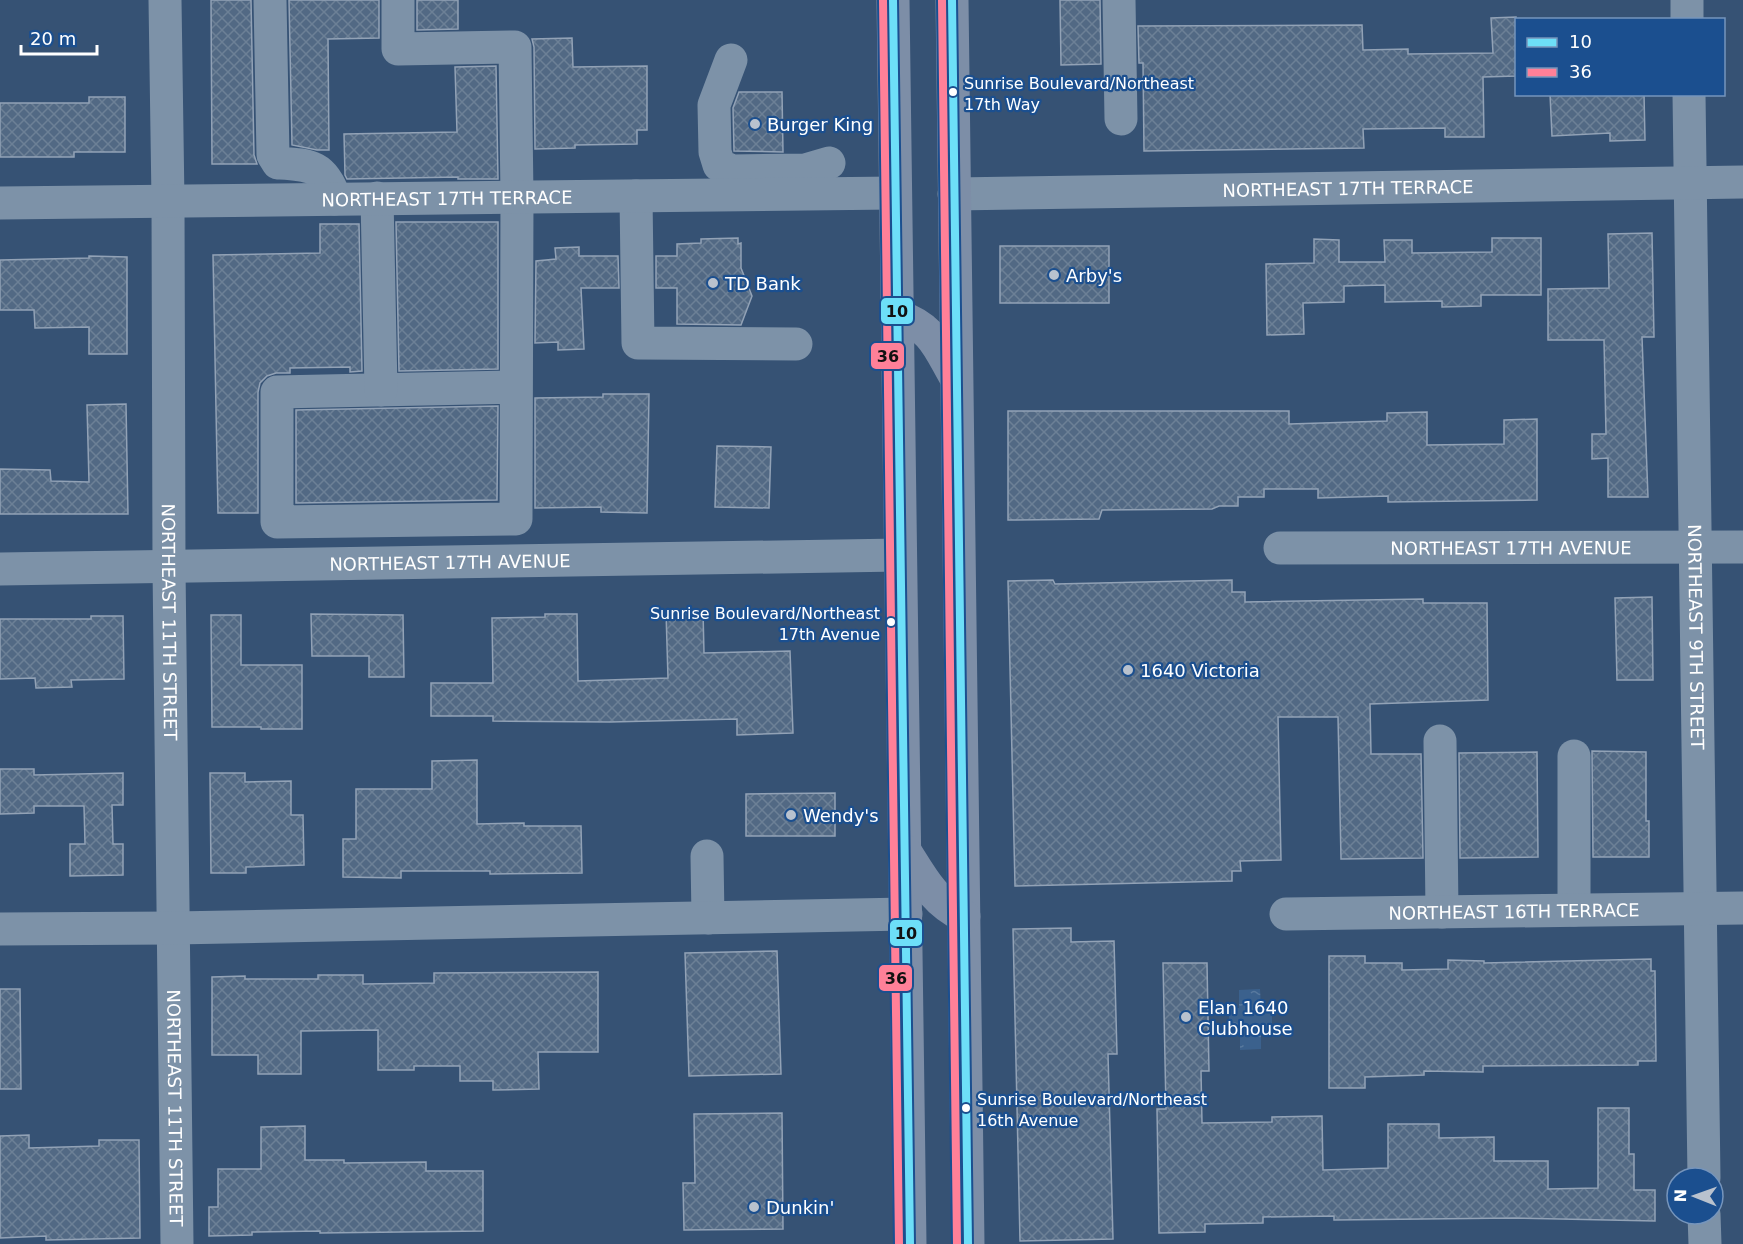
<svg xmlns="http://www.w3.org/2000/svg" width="1743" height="1244" viewBox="0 0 1743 1244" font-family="'DejaVu Sans',sans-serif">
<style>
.water{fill:url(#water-ripples)}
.building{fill:url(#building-cross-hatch);stroke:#92a2b6;stroke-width:1.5}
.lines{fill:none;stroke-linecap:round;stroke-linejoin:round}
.minor{stroke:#7d92a8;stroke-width:33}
.major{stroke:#7d8ea7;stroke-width:33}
.bus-1-casing{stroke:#1b4f8f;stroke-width:12}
.bus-2-casing{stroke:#1b4f8f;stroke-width:12}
.bus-1{stroke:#6ddff8;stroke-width:8}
.bus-2{stroke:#ff8098;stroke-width:8}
.bus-dot{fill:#fff;stroke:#1b4f8f;stroke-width:2}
.poi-dot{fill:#b9c2ce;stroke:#1b4f8f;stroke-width:2}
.labels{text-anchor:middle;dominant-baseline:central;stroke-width:4.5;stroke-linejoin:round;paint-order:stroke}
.bus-label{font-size:16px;fill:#fff;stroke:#1b4f8f;text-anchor:start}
.poi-label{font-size:18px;fill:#fff;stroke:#1b4f8f;text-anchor:start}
.street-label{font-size:18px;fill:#fff;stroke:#1b4f8f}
.line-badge{stroke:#1b4f8f;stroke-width:2}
.pale-badge-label{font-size:16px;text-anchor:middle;font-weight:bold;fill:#111}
</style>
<defs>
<pattern id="water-ripples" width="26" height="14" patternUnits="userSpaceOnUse" patternTransform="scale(1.5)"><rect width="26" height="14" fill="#3b618d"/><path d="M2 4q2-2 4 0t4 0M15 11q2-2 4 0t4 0" fill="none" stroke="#58799e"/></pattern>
<pattern id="building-cross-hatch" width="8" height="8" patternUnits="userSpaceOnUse" patternTransform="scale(1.5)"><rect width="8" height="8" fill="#526984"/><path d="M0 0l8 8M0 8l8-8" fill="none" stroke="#6c8096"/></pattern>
</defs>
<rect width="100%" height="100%" fill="#365274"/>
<path class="water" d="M1260,989l1,19h11v22l-11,1v18l-21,1v-20h-11v-21l10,-1v-18z"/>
<g class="building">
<path d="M211,0h40l3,155 3,9h-45z"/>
<path d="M289,0h90v38l-51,1 1,111h-12l-25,-5z"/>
<path d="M417,0h41v29l-41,1z"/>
<path d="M1060,0h40l1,64 -40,1z"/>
<path d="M1516,17v59l-33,1 1,60h-39v-9l-82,1 1,19 -220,3 -1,-88h-4l-1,-37 224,-1 1,25 45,-1v5l85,-1 -2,-35z"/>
<path d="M572,38l1,29 74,-1v64h-10v14l-62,1v3l-40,1 -1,-102 -2,-8z"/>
<path d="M496,66l2,113h-40v-2l-111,2 -2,-4 -1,-41 113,-2 -2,-65z"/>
<path d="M739,92h43l1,60 -49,-1 -1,-43z"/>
<path d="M1550,94h94l1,46 -35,1v-8l-58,3z"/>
<path d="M89,97h36v55h-51v5h-74v-54h89z"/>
<path d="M396,222h102v147l-99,2z"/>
<path d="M320,224h39l3,147 -12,1v-5l-60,1v5h-14l-9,3 -7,7 -2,9v121h-40l-5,-258 107,-2z"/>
<path d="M1652,233l2,104h-12l6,160h-40v-39l-16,1v-25h14l-2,-94h-56v-51l61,-1 -1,-54z"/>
<path d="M738,238v6l3,-1v25l11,28 -11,29 -64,-1v-36h-21v-32h21v-12l24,-1v-4z"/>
<path d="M1492,238h49v57h-60v11l-39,1v-6l-57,1v-17l-41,1v16l-41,1 1,31 -37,1 -1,-71 48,-1v-24l25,1v22h46l-1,-22h28v13l80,-1z"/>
<rect x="1000" y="246" width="109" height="57"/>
<path d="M579,247v9h39l1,32h-38l3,61 -26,1v-8l-23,1 1,-82 20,-2 -1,-11z"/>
<path d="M89,256l38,1v97h-38v-27l-54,1 -1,-18h-34v-50l89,-2z"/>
<path d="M603,394h46l-2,119 -46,-1v-5l-66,1v-110l68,-1z"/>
<path d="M126,404l2,110h-128v-45l50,1 1,11 38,1 -2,-77z"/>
<path d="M498,406l-1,94 -201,3v-93z"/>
<path d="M1008,411h281v13l98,-3v-8l40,-1v33l77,-1v-24l33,-1v81l-149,2v-6l-70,2v-9h-54v8h-26v9h-19l-7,3 -110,1 -3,9 -91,1z"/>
<path d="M717,446l54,1 -2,61 -54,-1z"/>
<path d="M1053,580l2,4 177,-4v12h13v10l178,-3v4h64l1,97 -118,4 1,50h50l2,104 -82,1 -3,-142h-60l3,143 -41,1 1,10h-9v10l-217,5 -7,-305z"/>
<path d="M1652,597l1,83h-36l-2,-82z"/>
<path d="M703,611l1,42 86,-2 3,82 -56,2v-16l-127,3 -117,-1v-5h-62v-33h62l-1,-65 53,-1v-3h32l1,67 90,-3 -2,-66z"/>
<path d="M311,614l92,1 1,62h-35v-21h-57z"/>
<path d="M211,615h30v50h61v64h-41v-2h-49z"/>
<path d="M91,616h32l1,63 -53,1 1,7 -36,1 -1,-10 -35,1v-60h91z"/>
<path d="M1592,751l54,1v69h3v36h-56z"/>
<path d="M1537,752l1,105 -78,1 -1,-105z"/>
<path d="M477,760v64l47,-1v3h57l1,47 -92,1v-3h-89v7l-58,-1v-38h13v-50h76v-28z"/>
<path d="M0,769h34v6l89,-2v32h-11l1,39h10v31l-53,1v-32h15l-1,-38h-50v7l-34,1z"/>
<path d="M210,773h35v9l46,-1v34h12l1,50 -58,2v6h-35z"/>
<path d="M835,793v43h-89v-42z"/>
<path d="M1071,928v14l43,-1 3,113h-9l5,185 -93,2 -7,-312z"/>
<path d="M777,951l4,123 -92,2 -4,-123z"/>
<path d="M1329,956h36v7h37v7l46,-1v-9l36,1v2l167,-4v12h4l1,90h-18v4l-155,1v6l-59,-1v4l-59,2v11h-36z"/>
<path d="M1163,963h44l2,108h-8l1,52 70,-1v-5l50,-1 1,54 65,-2v-44h51v14l55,-1v24h54v28l50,-1v-80h31v46h5v36h21v31l-141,-3 -180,2v-4l-71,1v6l-58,1v8l-46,1 -2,-124h9z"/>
<path d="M598,972v80h-60l1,37 -46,1v-9h-33v-15h-46v4h-36v-40l-77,1v43h-43v-19h-46v-78l33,-1v3h73v-4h45v9l71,-1v-10z"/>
<path d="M0,989h20l1,100h-21z"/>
<path d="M782,1113l1,116 -99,1 -1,-47h12l-1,-69z"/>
<path d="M305,1126v34h39v3l82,-1v9h57v60l-163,2v-2l-68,1v3l-43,1v-29h9v-38h43v-42z"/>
<path d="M29,1135v13l70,-2v-6h40l1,98 -94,2v-4l-46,2v-102z"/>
</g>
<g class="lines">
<g class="minor">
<path id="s1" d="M165,0l3,201 1,366 8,677"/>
<path d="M270,0l3,155 5,8c32,2 46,2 57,36"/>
<path d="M398,0v49l117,-2 2,149 -1,323 -239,3v-130l239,-5"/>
<path d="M1119,0l2,119"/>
<path d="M1687,0v20"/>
<path d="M731,60l-17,45 1,47 4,13 13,6 73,-1 24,-7"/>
<path id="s2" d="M1689,94l15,1084"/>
<path id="s3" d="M954,194l789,-12"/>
<path d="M636,196l2,147 158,1"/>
<path d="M377,198l4,192"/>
<path id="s4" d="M0,203l895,-10"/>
<path id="s5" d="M1280,548l463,-1"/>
<path id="s6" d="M0,569l900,-14"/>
<path d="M1440,741l2,171"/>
<path d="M1574,756v154"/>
<path d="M707,856l1,62"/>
<path id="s7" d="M1286,914l457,-6"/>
<path d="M0,929l174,-1 732,-14"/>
<path d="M1704,1214l1,30"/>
</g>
<g class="major">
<path d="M893,0l17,1244"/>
<path d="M952,0l16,1244"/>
<path d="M897,316c36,11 41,31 59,62"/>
<path d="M905,851c17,27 29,51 59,65"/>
</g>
<defs>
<g id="bus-1">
<path d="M893,0l17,1244"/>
<path d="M952,0l16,1244"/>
</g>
<g id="bus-2">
<path d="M883,0l16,1244"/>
<path d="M942,0l15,1244"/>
</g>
</defs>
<use href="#bus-1" class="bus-1-casing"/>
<use href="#bus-2" class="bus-2-casing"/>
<use href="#bus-1" class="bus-1"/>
<use href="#bus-2" class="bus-2"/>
</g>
<g class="bus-dot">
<circle cx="953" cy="92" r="5"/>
<circle cx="891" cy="622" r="5"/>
<circle cx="966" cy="1108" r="5"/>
</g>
<g class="poi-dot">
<circle cx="755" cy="124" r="6"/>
<circle cx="1054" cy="275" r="6"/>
<circle cx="713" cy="283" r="6"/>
<circle cx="1128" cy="670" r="6"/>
<circle cx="791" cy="815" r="6"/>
<circle cx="1186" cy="1017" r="6"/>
<circle cx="754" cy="1207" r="6"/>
</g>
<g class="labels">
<g class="bus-label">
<text x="964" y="83">Sunrise Boulevard/Northeast<tspan x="964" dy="21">17th Way</tspan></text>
<text x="880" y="613" text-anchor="end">Sunrise Boulevard/Northeast<tspan x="880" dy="21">17th Avenue</tspan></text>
<text x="977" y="1099">Sunrise Boulevard/Northeast<tspan x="977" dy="21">16th Avenue</tspan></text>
</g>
<g class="poi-label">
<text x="767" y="124">Burger King</text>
<text x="1066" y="275">Arby's</text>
<text x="725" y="283">TD Bank</text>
<text x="1140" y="670">1640 Victoria</text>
<text x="803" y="815">Wendy's</text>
<text x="1198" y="1007">Elan 1640<tspan x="1198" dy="21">Clubhouse</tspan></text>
<text x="766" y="1207">Dunkin'</text>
</g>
<g class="street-label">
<text stroke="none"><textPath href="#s3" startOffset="394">NORTHEAST 17TH TERRACE</textPath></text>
<text stroke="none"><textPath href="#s4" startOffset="447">NORTHEAST 17TH TERRACE</textPath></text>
<text stroke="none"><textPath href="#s5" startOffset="231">NORTHEAST 17TH AVENUE</textPath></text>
<text stroke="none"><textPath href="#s6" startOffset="450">NORTHEAST 17TH AVENUE</textPath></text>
<text stroke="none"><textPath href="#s1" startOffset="622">NORTHEAST 11TH STREET</textPath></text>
<text stroke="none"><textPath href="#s2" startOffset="543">NORTHEAST 9TH STREET</textPath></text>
<text stroke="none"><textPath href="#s7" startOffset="228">NORTHEAST 16TH TERRACE</textPath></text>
<text stroke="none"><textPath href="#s1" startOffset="1108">NORTHEAST 11TH STREET</textPath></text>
</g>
</g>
<g class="line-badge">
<rect x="880" y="297" width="34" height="28" rx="6" fill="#6ddff8"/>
<rect x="870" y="342" width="35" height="28" rx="6" fill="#ff8098"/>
<rect x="889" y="919" width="34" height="28" rx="6" fill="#6ddff8"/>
<rect x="878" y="964" width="35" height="28" rx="6" fill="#ff8098"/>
</g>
<g class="pale-badge-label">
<text x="897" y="317">10</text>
<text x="888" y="362">36</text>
<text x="906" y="939">10</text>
<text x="896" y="984">36</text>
</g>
<rect x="1515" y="18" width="210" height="78" fill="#1b4f8f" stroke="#7695bc" stroke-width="1.5"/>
<rect x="1527" y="38" width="30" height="9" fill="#6ddff8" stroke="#7695bc" stroke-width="1.5"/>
<text x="1569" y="48" font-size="18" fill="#ffffff">10</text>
<rect x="1527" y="68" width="30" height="9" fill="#ff8098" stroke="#7695bc" stroke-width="1.5"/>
<text x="1569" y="78" font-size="18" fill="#ffffff">36</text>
<g transform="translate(1695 1196) rotate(271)"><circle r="28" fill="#1b4f8f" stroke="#7695bc" stroke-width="1.5"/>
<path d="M0-4.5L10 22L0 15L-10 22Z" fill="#b9c2ce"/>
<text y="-9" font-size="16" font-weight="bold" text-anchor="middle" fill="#ffffff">N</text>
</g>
<path d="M21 45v9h76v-9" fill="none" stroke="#ffffff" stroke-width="3"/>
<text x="30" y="45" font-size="18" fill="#ffffff" stroke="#1b4f8f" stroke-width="4.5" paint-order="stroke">20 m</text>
</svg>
